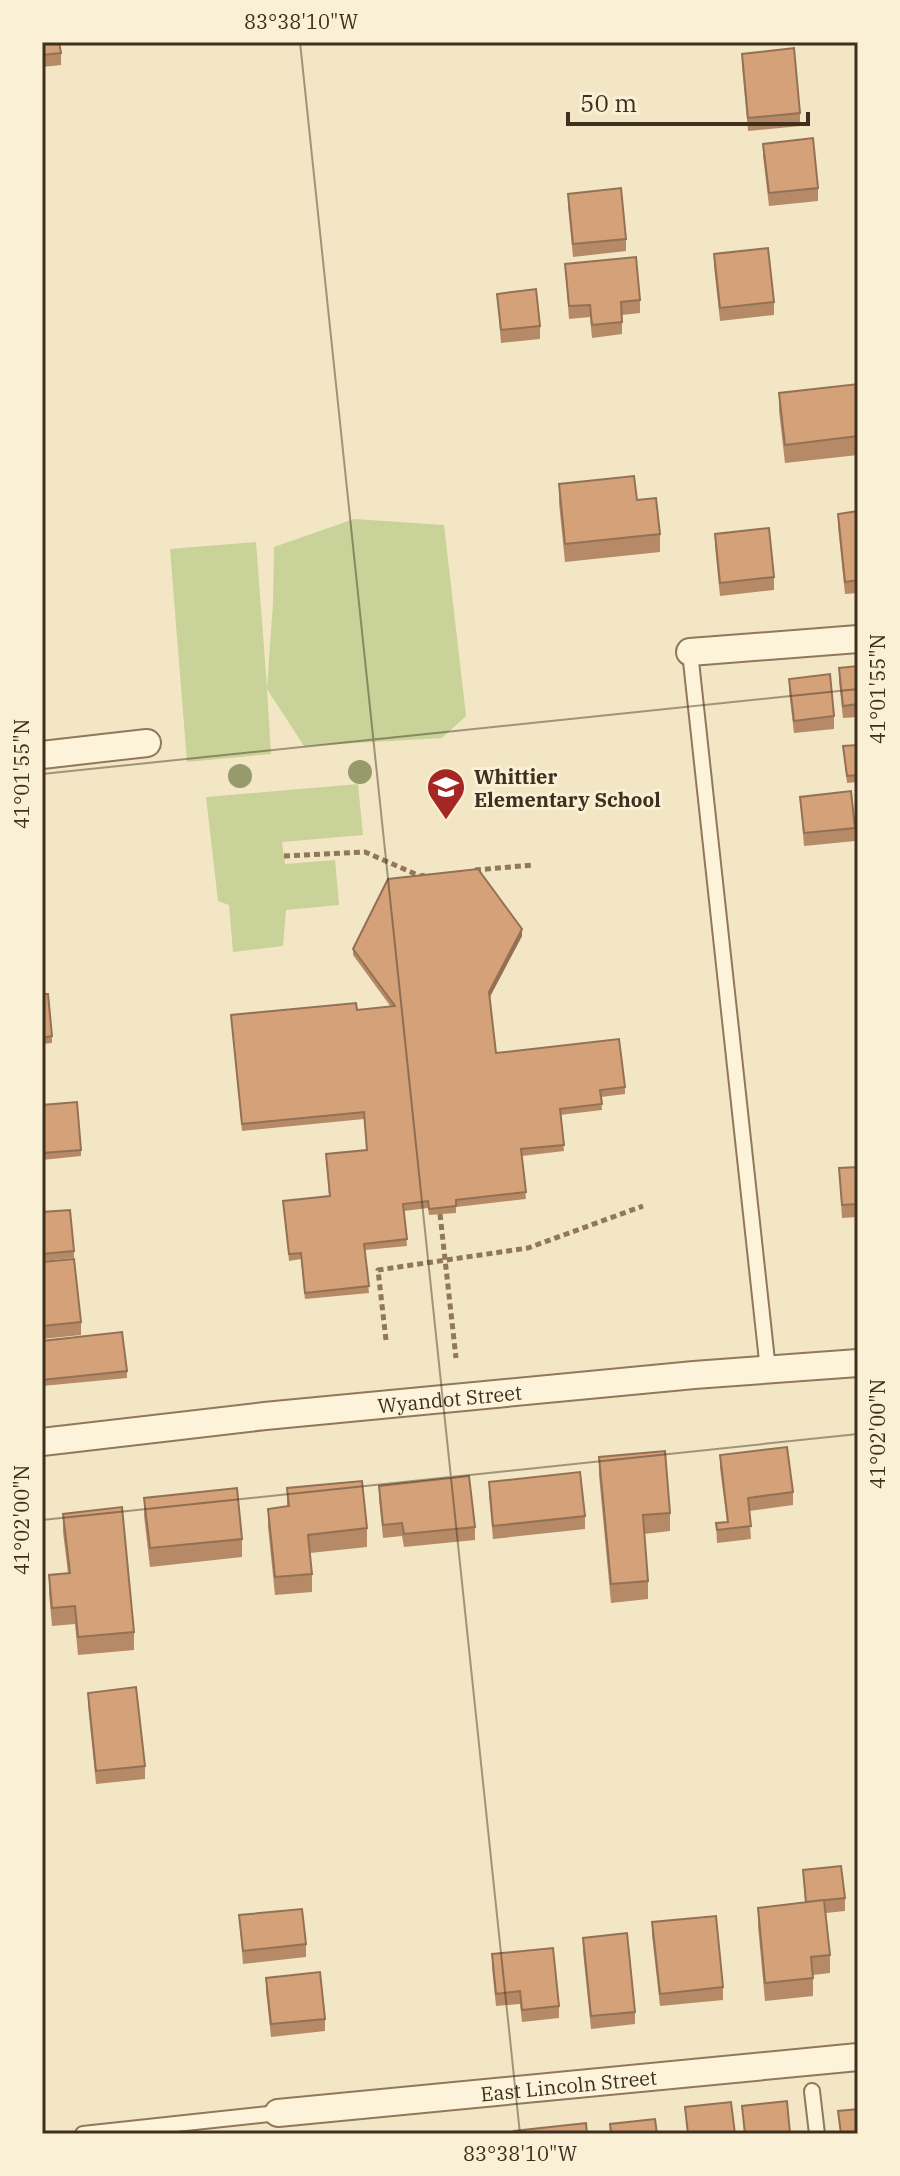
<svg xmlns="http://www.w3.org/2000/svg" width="900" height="2176" viewBox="0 0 900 2176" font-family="'IBM Plex Serif',serif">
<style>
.green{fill:#c9d298}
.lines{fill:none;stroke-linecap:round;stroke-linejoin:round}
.lane-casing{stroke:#907859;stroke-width:18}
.street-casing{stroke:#907859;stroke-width:30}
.path{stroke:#907859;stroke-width:5;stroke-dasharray:6 4;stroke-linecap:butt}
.lane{stroke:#fcf3da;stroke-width:14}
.street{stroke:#fcf3da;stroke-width:26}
.tree{fill:#979b6c}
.wall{fill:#b68a67}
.shaded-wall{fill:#947154}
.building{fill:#d4a178;stroke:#947154;stroke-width:2}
.ticks{fill:none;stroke:#3f2f1e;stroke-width:2;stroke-opacity:0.45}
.labels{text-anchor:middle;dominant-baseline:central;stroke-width:6;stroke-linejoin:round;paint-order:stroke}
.poi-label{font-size:20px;font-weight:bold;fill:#3f2f1e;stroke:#f9f0d6;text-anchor:start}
.street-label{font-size:20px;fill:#3f2f1e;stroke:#f9f0d6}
.neatline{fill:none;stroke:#3f2f1e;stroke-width:3}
.ticks-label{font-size:20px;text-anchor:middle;fill:#3f2f1e}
</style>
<rect width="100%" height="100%" fill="#f2e6c5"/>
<g class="green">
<path d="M354,519l90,6 22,191 -24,22 -138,8 -37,-57 4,65 -84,8 -17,-213 86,-7 11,146 6,-85 1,-56z"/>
<path d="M358,784l5,51 -81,7 3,22 50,-4 4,45 -53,5 -3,36 -50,6 -4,-47 -11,-4 -12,-104z"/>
</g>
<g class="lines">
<defs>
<g id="lane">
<path d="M690,652l78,718"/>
<path d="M812,2091l5,43"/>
<path d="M83,2134l195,-21"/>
</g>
<g id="street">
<path d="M690,652l168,-13"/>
<path d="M42,755l105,-12"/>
<path id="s1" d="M42,1442l223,-26 429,-41 164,-12"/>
<path id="s2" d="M278,2113l580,-56"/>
</g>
</defs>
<use href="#lane" class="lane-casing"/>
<use href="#street" class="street-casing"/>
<g class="path">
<path d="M284,856l81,-4 55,24 6,-1"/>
<path d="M475,870l58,-5"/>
<path d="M440,1214l16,144"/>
<path d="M386,1340l-8,-70 150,-22 115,-42"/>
</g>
<use href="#lane" class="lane"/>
<use href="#street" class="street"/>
</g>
<g class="tree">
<circle cx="360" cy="772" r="12"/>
<circle cx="240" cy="776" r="12"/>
</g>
<g class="wall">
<path d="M42,42l19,11v12l-19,2z"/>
<path d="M742,54l58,59v13l-52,5 -6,-65z"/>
<path d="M763,144l55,44v13l-49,5 -6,-50z"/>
<path d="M568,194l58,45v12l-53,6 -5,-51z"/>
<path d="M714,254l60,48v13l-54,6 -6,-55z"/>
<path d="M565,264l75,36v13l-18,2v19l-30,4 -2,-21 -21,2z"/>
<path d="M497,294l43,32v13l-39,4z"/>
<path d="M858,384v71l-73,8 -6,-52v-18z"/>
<path d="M559,484l78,16 23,34v18l-95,10 -6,-59z"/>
<path d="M858,511v82l-13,1 -7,-68v-12z"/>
<path d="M715,534l59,43v13l-54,6 -5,-50z"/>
<path d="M858,666v51l-15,1 -4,-37v-13z"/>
<path d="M789,679l45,37v13l-40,4 -5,-42z"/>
<path d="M858,745v37l-11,1 -4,-37z"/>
<path d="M800,797l55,31v13l-51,5z"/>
<path d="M522,936l-32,61 6,56 129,34v7l-24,3 1,13 -42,5 4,36 -42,5 4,43 -70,8v6l-27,2 -1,-7 -24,3 3,35 -42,4 4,43 -64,6 -4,-40 -12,2 -6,-60 46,-5 -3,-42 41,-4 -3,-31 -122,12 -11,-116 126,-5 34,-3 -38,-52v-6z"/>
<path d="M42,994l10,42v7l-10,1z"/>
<path d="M42,1105l39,45v6l-39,4z"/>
<path d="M858,1167v50l-16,1 -3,-50z"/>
<path d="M42,1212l32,39v7l-32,3z"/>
<path d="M42,1262l39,60v13l-39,4z"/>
<path d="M42,1341l85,30v7l-85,8z"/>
<path d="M720,1455l73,37v13l-44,6 2,28 -34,4 -1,-20 11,-1 -7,-54z"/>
<path d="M599,1457l71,56v18l-26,3 4,47v18l-37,4 -12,-128z"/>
<path d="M489,1482l96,34v13l-92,10 -4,-44z"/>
<path d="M379,1486l96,41v13l-71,7 -2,-11 -19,2 -4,-39z"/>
<path d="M287,1488l80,40v19l-57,6 2,21v18l-37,3 -7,-68v-18l19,-2z"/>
<path d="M144,1498l98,41v18l-92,10 -6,-51z"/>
<path d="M63,1514l71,118v18l-56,5 -3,-31 -23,2 -3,-33v-18l19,-2 -5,-41z"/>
<path d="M88,1693l57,73v13l-49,5 -8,-79z"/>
<path d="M803,1870l42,28v13l-19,2 4,42v18l-17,2v21l-48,5 -7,-75v-18l47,-6z"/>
<path d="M239,1915l67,29v13l-63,7z"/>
<path d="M652,1922l71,65v13l-63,6 -8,-71z"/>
<path d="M583,1938l52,74v12l-44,5 -8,-78z"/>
<path d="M492,1954l67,52v12l-37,4 -2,-18 -24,2 -4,-39z"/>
<path d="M266,1978l59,41v12l-54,6 -5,-46z"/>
</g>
<path class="shaded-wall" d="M522,929v7l-33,62v-6z"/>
<g class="building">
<path d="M42,42h17l2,11 -19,2z"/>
<path d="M794,48l6,65 -52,5 -6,-64z"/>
<path d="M813,138l5,50 -49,5 -6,-49z"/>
<path d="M621,188l5,51 -53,5 -5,-50z"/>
<path d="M768,248l6,54 -54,6 -6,-54z"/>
<path d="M636,257l4,43 -19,2 1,20 -30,3 -2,-20 -21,1 -4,-42z"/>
<path d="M536,289l4,37 -39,4 -4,-36z"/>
<path d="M858,384v52l-73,9 -6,-52z"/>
<path d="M634,476l3,24 19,-2 4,36 -95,10 -6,-60z"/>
<path d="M858,511v69l-13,2 -7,-68z"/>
<path d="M769,528l5,49 -54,6 -5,-49z"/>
<path d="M858,666v38l-15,2 -4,-38z"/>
<path d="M830,674l4,42 -40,5 -5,-42z"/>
<path d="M858,745v30l-11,1 -4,-30z"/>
<path d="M851,791l4,37 -51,5 -4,-36z"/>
<path d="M478,869l44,60 -33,63 7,61 123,-14 6,48 -25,3 2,14 -42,5 4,36 -43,4 5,43 -70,8v6l-27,3 -1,-8 -25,3 4,35 -43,5 5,42 -64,7 -4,-40 -12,1 -6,-53 47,-5 -4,-42 41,-4 -3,-38 -122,12 -11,-109 125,-12 1,7 38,-4 -42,-57 35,-70z"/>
<path d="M42,994h6l4,42 -10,2z"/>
<path d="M77,1102l4,48 -39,3v-48z"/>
<path d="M858,1167v37l-16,1 -3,-37z"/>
<path d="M70,1210l4,41 -32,3v-42z"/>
<path d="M74,1259l7,63 -39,4v-64z"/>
<path d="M122,1332l5,39 -85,9v-39z"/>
<path d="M787,1447l6,45 -45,6 3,28 -34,4 -1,-7 12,-1 -8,-67z"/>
<path d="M665,1451l5,62 -27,2 5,66 -37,3 -12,-127z"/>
<path d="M580,1472l5,44 -92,10 -4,-44z"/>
<path d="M469,1476l6,51 -71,7 -2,-11 -19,2 -4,-39z"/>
<path d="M362,1481l5,47 -59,7 4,39 -37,3 -7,-68 21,-3 -2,-18z"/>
<path d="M237,1488l5,51 -92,9 -6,-50z"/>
<path d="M122,1507l12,125 -56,5 -3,-31 -23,2 -3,-33 21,-2 -7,-59z"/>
<path d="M136,1687l9,79 -49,5 -8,-78z"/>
<path d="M841,1866l4,32 -39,4 -3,-32z"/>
<path d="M824,1900l6,55 -19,2 2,21 -48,5 -7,-75z"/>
<path d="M302,1909l4,35 -63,7 -4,-36z"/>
<path d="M716,1916l7,71 -63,7 -8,-72z"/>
<path d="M627,1933l8,79 -44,4 -8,-78z"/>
<path d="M553,1948l6,58 -37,4 -2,-19 -24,3 -4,-40z"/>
<path d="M320,1972l5,47 -54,5 -5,-46z"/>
<path d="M787,2101l3,33h-45l-3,-28z"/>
<path d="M731,2102l4,32h-47l-3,-27z"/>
<path d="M858,2109v25h-17l-3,-23z"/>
<path d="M655,2119l2,15h-46l-1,-10z"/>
<path d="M586,2123l1,11h-73v-3z"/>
</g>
<path class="ticks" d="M300,42l220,2092M42,774l816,-85M42,1520l816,-86"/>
<defs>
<symbol id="school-pin" viewBox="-11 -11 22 30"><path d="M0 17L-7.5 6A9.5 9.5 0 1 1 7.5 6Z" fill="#a52623" stroke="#f9f0d6"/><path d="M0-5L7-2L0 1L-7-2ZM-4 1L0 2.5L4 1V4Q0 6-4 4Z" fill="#fff"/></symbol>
</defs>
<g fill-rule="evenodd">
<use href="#school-pin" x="424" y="765" width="44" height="60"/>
</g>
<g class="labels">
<g class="poi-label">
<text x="474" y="776">Whittier<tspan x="474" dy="23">Elementary School</tspan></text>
</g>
<g class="street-label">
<text stroke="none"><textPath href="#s1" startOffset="410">Wyandot Street</textPath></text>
<text stroke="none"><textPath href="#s2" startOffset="292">East Lincoln Street</textPath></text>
</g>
</g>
<rect width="900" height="2176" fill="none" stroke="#f9f0d6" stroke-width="88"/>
<path d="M568 112v12h240v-12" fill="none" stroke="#3f2f1e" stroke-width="4"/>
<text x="580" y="112" font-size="24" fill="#3f2f1e" stroke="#f9f0d6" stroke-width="6" paint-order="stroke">50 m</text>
<rect x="44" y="44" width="812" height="2088" class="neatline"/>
<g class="ticks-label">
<text x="301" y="29">83°38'10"W</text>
<text transform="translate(878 689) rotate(-90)" y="7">41°01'55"N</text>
<text transform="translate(22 774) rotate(-90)" y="7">41°01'55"N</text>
<text transform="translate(878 1434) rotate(-90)" y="7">41°02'00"N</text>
<text transform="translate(22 1520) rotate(-90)" y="7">41°02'00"N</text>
<text x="520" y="2161">83°38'10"W</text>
</g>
</svg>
